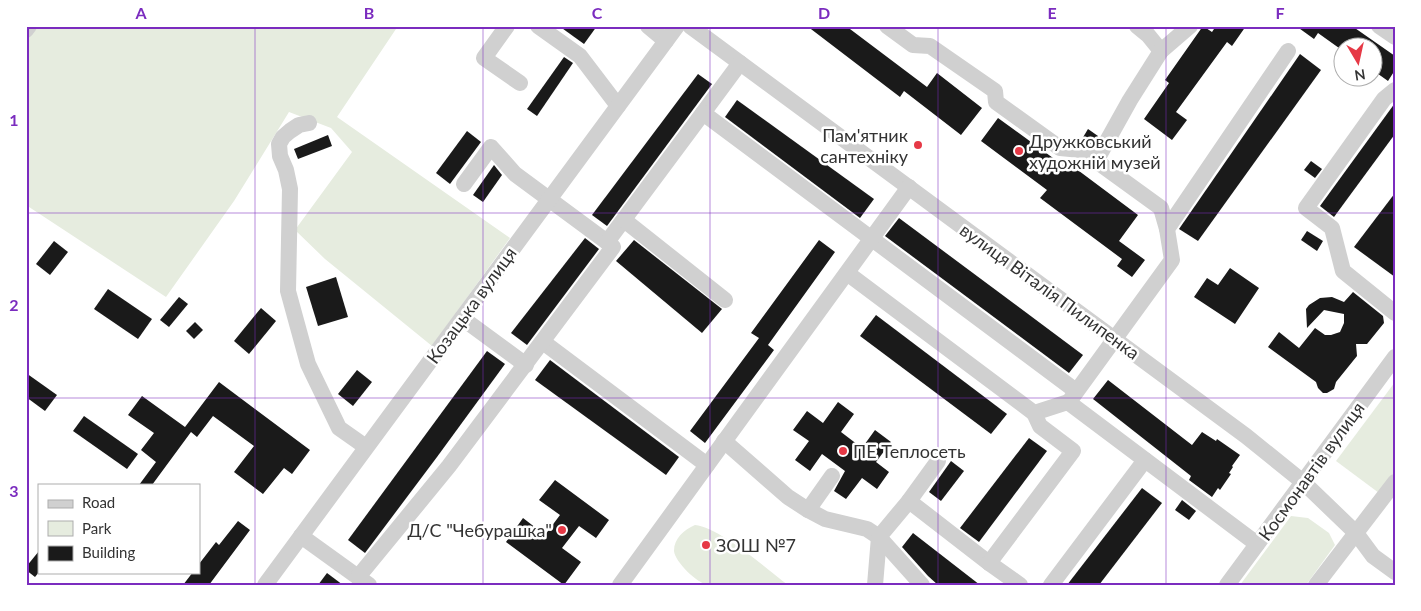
<svg xmlns="http://www.w3.org/2000/svg" width="1421" height="611" viewBox="0 0 1421 611" font-family="Lato,sans-serif">
<style>
.green{fill:#e6ecdf}
.building{fill:#1a1a1a}
.lines{fill:none;stroke-linecap:round;stroke-linejoin:round}
.minor{stroke:#d0d0d0;stroke-width:16}
.grid{fill:none;stroke:#7b2cbf;stroke-width:1;stroke-opacity:0.55}
.poi-dot{fill:#e63946;stroke:#fff;stroke-width:2}
.labels{text-anchor:middle;dominant-baseline:central;stroke-width:5;stroke-linejoin:round;paint-order:stroke}
.poi-label{font-size:18px;fill:#333;stroke:#fff;text-anchor:start}
.street-label{font-size:18px;fill:#333;stroke:#fff}
.neatline{fill:none;stroke:#7b2cbf;stroke-width:2}
.grid-label{font-size:16px;text-anchor:middle;font-weight:bold;fill:#7b2cbf}
</style>
<rect width="100%" height="100%" fill="#fff"/>
<g class="green">
<path d="M37,26h361l-61,91 173,121 -78,108 -107,-87 -30,-29 57,-78 -21,-24 -42,-16 -55,89 -68,96 -140,-92v-164z"/>
<path d="M1395,382v90l-16,21 -43,-32z"/>
<path d="M1291,516l17,2 21,15 6,12 -29,40h-66z"/>
<path d="M695,525c24,2 72,44 93,60 -18,0 -35,0 -53,0 -9,0 -19,1 -27,0 -11,-2 -33,-23 -34,-34 0,-13 10,-21 21,-26z"/>
</g>
<g class="building">
<path d="M559,26h38l-13,18z"/>
<path d="M807,26h39l81,61 10,-14 45,35 -21,27 -57,-44 -4,6z"/>
<path d="M1203,26l9,6 4,-6h30l-14,20 -5,-4 -51,70 11,8 -15,20 -28,-21 25,-36 -4,-3z"/>
<path d="M1296,26h56l43,30v14l-7,11 -14,-10v-23h-35l-21,-15 -4,6z"/>
<path d="M1300,54l21,16 -123,171 -19,-12z"/>
<path d="M564,57l9,6 -36,53 -10,-7z"/>
<path d="M698,74l14,10 -105,142 -15,-11z"/>
<path d="M737,100l137,99 -14,19 -135,-101z"/>
<path d="M1395,103v31l-61,83 -14,-11z"/>
<path d="M998,118l66,48 3,-4 71,53 -19,26 26,19 -13,17 -15,-11 5,-7 -82,-61 7,-8 -66,-49z"/>
<path d="M1088,129l10,7 -5,10 -11,-7z"/>
<path d="M467,131l14,11 -31,42 -14,-11z"/>
<path d="M328,135l4,11 -34,13 -4,-10z"/>
<path d="M1311,161l11,8 -7,9 -11,-8z"/>
<path d="M494,165l8,10 -19,27 -10,-7z"/>
<path d="M1395,193v84l-41,-30z"/>
<path d="M899,218l184,137 -14,18 -184,-137z"/>
<path d="M1307,231l16,10 -6,10 -16,-11z"/>
<path d="M585,238l14,11 -72,96 -16,-12z"/>
<path d="M634,240l88,69 -20,24 -86,-72z"/>
<path d="M819,240l16,12 -67,93 6,5 -69,93 -15,-12 69,-93 -8,-5z"/>
<path d="M54,241l14,11 -18,23 -14,-11z"/>
<path d="M1230,268l29,20 -24,36 -41,-27 13,-19 11,7z"/>
<path d="M336,277l12,40 -30,9 -12,-39z"/>
<path d="M108,289l44,30 -14,20 -44,-30z"/>
<path d="M1353,292l30,24 1,7 -17,21h-11l1,12 -21,26 -2,7 -7,4h-4l-5,-5 -2,-6 -48,-35 11,-15 20,16 16,-20 10,7h6l9,-3 4,-9v-9l-20,-4 -17,18 -1,-19 3,-4 11,-7 12,-1 12,5z"/>
<path d="M179,297l9,7 -19,23 -9,-7z"/>
<path d="M261,308l15,13 -27,33 -15,-13z"/>
<path d="M876,315l131,99 -16,20 -131,-98z"/>
<path d="M195,322l8,8 -9,9 -8,-8z"/>
<path d="M487,351l18,13 -68,93 -72,96 -17,-13z"/>
<path d="M550,360l129,97 -13,18 -131,-95z"/>
<path d="M357,370l15,12 -19,24 -15,-12z"/>
<path d="M26,373l31,22 -12,16 -19,-14z"/>
<path d="M1108,380l84,65 10,-13 14,9 1,-2 23,16 -8,11 1,1 -4,6 2,1 -11,16 -2,-2 -6,9 -23,-17 2,-4 -98,-77z"/>
<path d="M219,382l91,68 -18,24 -8,-6 -21,26 -29,-22 20,-26 -41,-30 -16,21 -6,-5 -39,53h-13l17,-23 -15,-12 13,-17 -26,-18 14,-19 43,31z"/>
<path d="M838,402l16,12 -13,18 21,16 13,-18 16,12 -15,20 13,10 -12,17 -15,-11 -16,21 -12,-8 11,-20 -23,-17 -12,17 -15,-11 14,-19 -16,-11 14,-19 16,12z"/>
<path d="M84,416l54,38 -11,15 -54,-38z"/>
<path d="M1029,438l18,13 -68,91 -19,-14z"/>
<path d="M951,461l13,10 -23,30 -12,-9z"/>
<path d="M555,480l54,40 -13,18 -17,-12 -17,22 19,14 -17,23 -58,-43 17,-24 22,17 15,-20 -21,-15z"/>
<path d="M1142,488l20,15 -63,82h-32z"/>
<path d="M1182,500l14,11 -7,9 -14,-10z"/>
<path d="M238,521l12,9 -41,55h-26l10,-13h6v-8l17,-22 3,3z"/>
<path d="M913,533l67,52h-42l-10,-9 -26,-29z"/>
<path d="M39,551v21l-4,5 -9,-7v-3z"/>
<path d="M327,573l16,12h-25z"/>
</g>
<g class="lines">
<g class="minor">
<path d="M507,26l-23,32 36,25"/>
<path d="M538,26l42,30 38,50"/>
<path d="M648,26l18,15"/>
<path d="M690,26l556,410 57,46 53,51 17,23 22,16"/>
<path d="M887,26l26,19 17,1 65,45 1,11 64,46 21,2 80,58 6,21"/>
<path d="M1137,26l11,9 13,16"/>
<path d="M1379,26l16,11"/>
<path d="M26,30l3,-4"/>
<path d="M1395,90l-11,9 -78,109 26,20 11,43 52,42"/>
<path d="M703,113l37,-50"/>
<path d="M309,123l-10,2 -9,6 -7,6 -4,7 1,12 6,14 4,19 -2,102 20,73 31,64 27,19"/>
<path d="M1096,161l34,-61 31,-49 29,-25"/>
<path d="M464,184l27,-37 24,27 92,68 96,-129 373,278"/>
<path d="M624,220l101,80"/>
<path d="M847,273l187,140 34,-11 189,142"/>
<path d="M462,318l64,47"/>
<path d="M543,342l164,123"/>
<path d="M1071,399l101,-139 -5,-31 121,-178"/>
<path d="M724,441l64,56 20,13"/>
<path d="M832,476l-24,34 17,9 42,10 12,8"/>
<path d="M909,501l80,62 31,22"/>
<path d="M301,536l68,49"/>
<path d="M989,563l84,-112 -33,-25 -6,-13"/>
<path d="M358,577l91,-111 164,-219 -6,-5"/>
<path d="M265,585l412,-559"/>
<path d="M620,585l289,-398"/>
<path d="M875,585l4,-48"/>
<path d="M922,585l-43,-48 30,-36 29,-40"/>
<path d="M1051,585l94,-125"/>
<path d="M1227,585l168,-228"/>
<path d="M1316,585l79,-103"/>
</g>
</g>
<path class="grid" d="M255,26v559M483,26v559M710,26v559M938,26v559M1166,26v559M26,213h1369M26,398h1369"/>
<g class="poi-dot">
<circle cx="918" cy="145" r="5"/>
<circle cx="1019" cy="151" r="5"/>
<circle cx="843" cy="451" r="5"/>
<circle cx="562" cy="530" r="5"/>
<circle cx="706" cy="545" r="5"/>
</g>
<g class="labels">
<g class="poi-label">
<text x="908" y="135" text-anchor="end">Пам'ятник<tspan x="908" dy="21">сантехніку</tspan></text>
<text x="1029" y="141">Дружковський<tspan x="1029" dy="21">художній музей</tspan></text>
<text x="853" y="451">ПЕ Теплосеть</text>
<text x="552" y="530" text-anchor="end">Д/С "Чебурашка"</text>
<text x="716" y="545">ЗОШ №7</text>
</g>
<g class="street-label">
<text transform="translate(1050 291) rotate(36)">вулиця Віталія Пилипенка</text>
<text transform="translate(471 305) rotate(-54)">Козацька вулиця</text>
<text transform="translate(1311 471) rotate(-54)">Космонавтів вулиця</text>
</g>
</g>
<rect width="1421" height="611" fill="none" stroke="#ffffff" stroke-width="55"/>
<rect x="38" y="484" width="162" height="90" fill="#ffffff" stroke="#adadad"/>
<rect x="48" y="500" width="25" height="8" fill="#d0d0d0" stroke="#adadad"/>
<text x="82" y="508" font-size="15" fill="#333333">Road</text>
<rect x="48" y="521" width="25" height="15" fill="#e6ecdf" stroke="#adadad"/>
<text x="82" y="534" font-size="15" fill="#333333">Park</text>
<rect x="48" y="546" width="25" height="15" fill="#1a1a1a" stroke="#adadad"/>
<text x="82" y="558" font-size="15" fill="#333333">Building</text>
<g transform="translate(1358 62) rotate(171)"><circle r="24" fill="#ffffff" stroke="#adadad"/>
<path d="M0-4L9 19L0 12L-9 19Z" fill="#e63946"/>
<text y="-8" font-size="14" font-weight="bold" text-anchor="middle" fill="#333333">N</text>
</g>
<rect x="28" y="28" width="1366" height="556" class="neatline"/>
<g class="grid-label">
<text x="141" y="19">A</text>
<text x="369" y="19">B</text>
<text x="597" y="19">C</text>
<text x="824" y="19">D</text>
<text x="1052" y="19">E</text>
<text x="1280" y="19">F</text>
<text x="14" y="126">1</text>
<text x="14" y="311">2</text>
<text x="14" y="497">3</text>
</g>
</svg>
